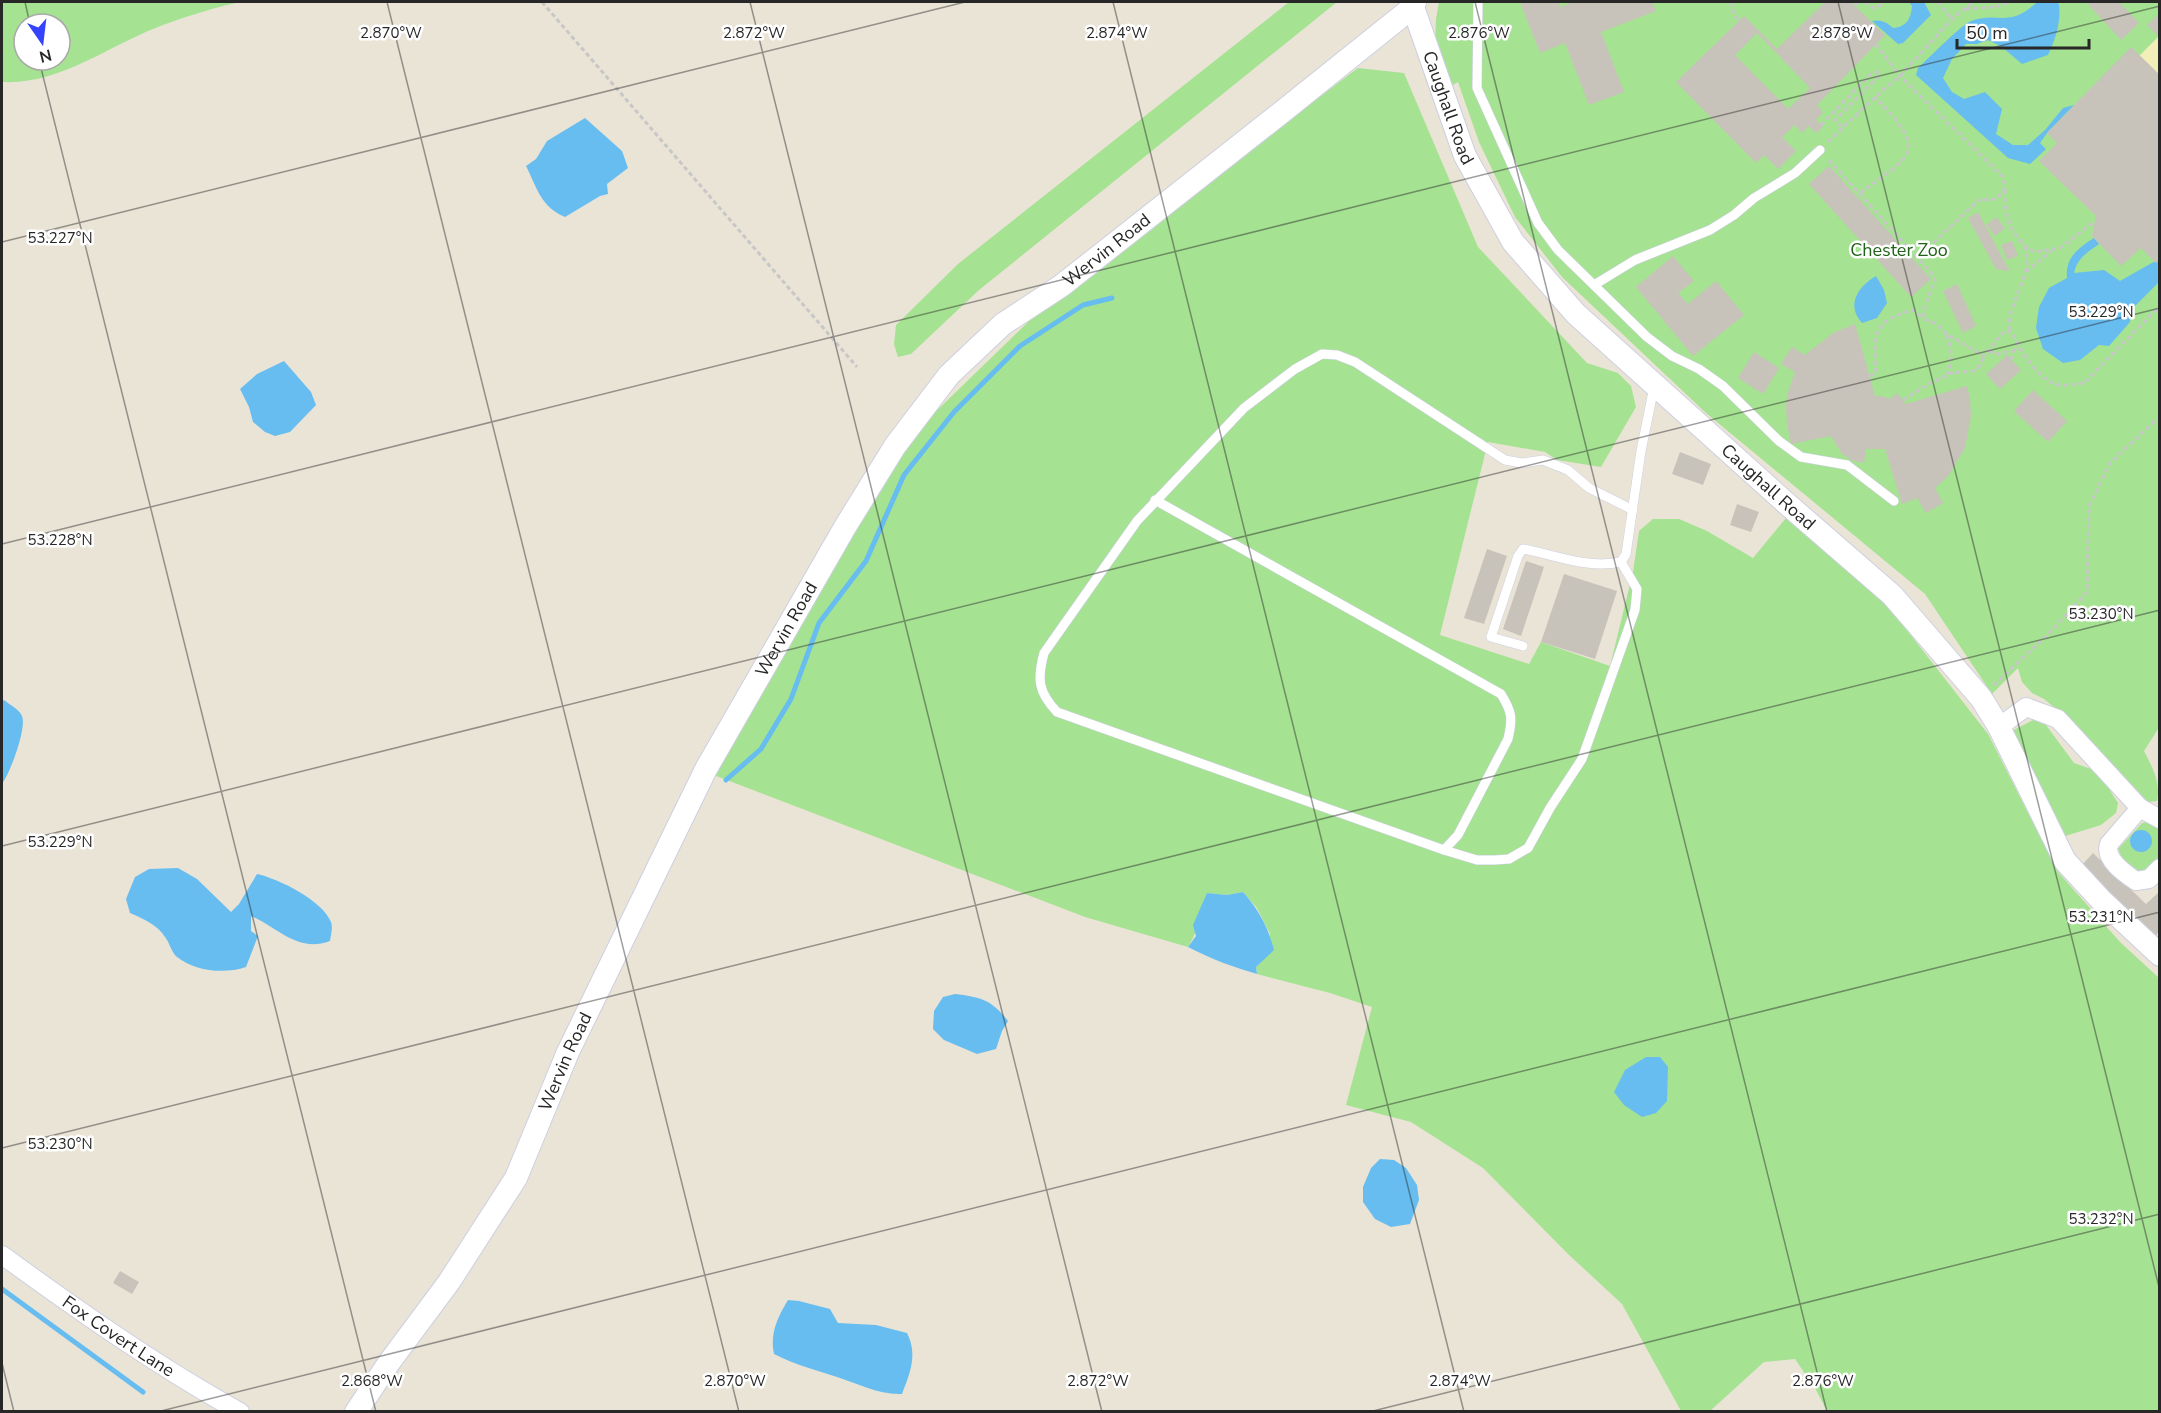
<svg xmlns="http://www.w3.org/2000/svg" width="2161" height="1413" viewBox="0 0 2161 1413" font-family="'Nunito Sans',sans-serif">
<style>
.green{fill:#a5e292;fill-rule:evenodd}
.sand{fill:#f1eeb9}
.water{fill:#67bdef}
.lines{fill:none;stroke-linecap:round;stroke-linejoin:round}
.stream{stroke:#67bdef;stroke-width:5}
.building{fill:#c8c3ba;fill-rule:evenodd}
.service-casing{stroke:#cdcfe1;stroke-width:10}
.minor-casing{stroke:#cdcfe1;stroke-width:20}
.tertiary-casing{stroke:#cdcfe1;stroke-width:24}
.path{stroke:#c7c7c7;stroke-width:3;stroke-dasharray:4.5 3;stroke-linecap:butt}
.service{stroke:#fff;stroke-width:9}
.minor{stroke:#fff;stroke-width:18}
.tertiary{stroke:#fff;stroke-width:22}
.ticks{fill:none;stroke:#272727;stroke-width:1.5;stroke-opacity:0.45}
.labels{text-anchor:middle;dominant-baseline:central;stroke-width:5;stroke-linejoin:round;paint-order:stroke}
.street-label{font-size:18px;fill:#272727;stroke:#fff}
.park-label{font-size:18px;fill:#206318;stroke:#fff}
.ticks-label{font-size:15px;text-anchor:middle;fill:#272727;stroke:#fff;stroke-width:5;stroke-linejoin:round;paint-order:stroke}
</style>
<rect width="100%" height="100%" fill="#eae4d7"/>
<g class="green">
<path d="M2,2h240c-24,4 -61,16 -84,25 -52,20 -99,58 -156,55zM24,24h36v36h-36z"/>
<path d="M1289,2h48l-358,288 -68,64 -13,3 -4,-13 2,-19 62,-61z"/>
<path d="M1439,2h720l1,724 -16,25c8,15 17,32 13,50l-9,1 -76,-80 -28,-23 -12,-6 -10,-11 -4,-14 -26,26 -67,-100 -219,-181 -144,-136 -47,-60 -36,-75 -21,-60 -5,3 -6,-3 -12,-36 1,-27z"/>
<path d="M1358,68l46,5 74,174 109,116 31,10 13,13 5,21 -35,60 -44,-7 -12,-8 -57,-10 -48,193 89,29 12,-22 69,24 23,-94 6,-41 14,-12h26l28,12 46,27 33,-40 98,83 104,133 70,138 62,70 39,36v433h-332l-11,-21 -21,-31 -31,3 -54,49h-29l-59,-107 -54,-50 -85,-86 -72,-46 -65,-17 26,-98 -42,-14 -73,-19 -1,-7 6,-6 8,-27 -13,-26 -14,-16 -16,3 -20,-2c-7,18 -8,37 -19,54l-103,-30 -374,-143 180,-319 164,-159z"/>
<path d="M2035,719l8,2 31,42 17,6 15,15 12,19 -2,10 -15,12 -39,12 -50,-106z"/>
<path d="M2147,822l12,4v34l-9,11 -12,2 -16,-15 -4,-9 24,-26z"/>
</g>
<path class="sand" d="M2159,36v39l-20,-19z"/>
<g class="water">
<path d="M1909,2h15l7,13 -28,28 -5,1 -26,-23c8,-2 15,1 21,7 14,-1 18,-10 19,-22z"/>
<path d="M2037,2h19l3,2c2,18 -3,34 -11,51l-26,9 -20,-17 -14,-7 -11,4h-11l-14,15 -9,19 9,14 12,7 21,-7 17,17 -6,25 17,11h15l17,-15 18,-22 11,-3 -27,28 -7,10 6,6 -16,15 -22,-6 -92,-83 2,-7c10,-9 44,-44 53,-47 27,-10 39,8 66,-19z"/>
<path d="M585,118l37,33 6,17 -21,16 1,10 -8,2 -35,21c-24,-10 -28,-29 -39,-51l10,-7 11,-18z"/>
<path d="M2094,238l5,6c-11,8 -22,14 -25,29l30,-3 16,11 39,-22v23l-27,27 -2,13 -21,24 -10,-1 -19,15 -17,3 -20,-14 -7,-21 3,-21 10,-19 18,-10c-2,-20 11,-30 27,-40z"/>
<path d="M1876,276l8,14 3,13 -10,15 -15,5c-17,-19 -3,-37 14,-47z"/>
<path d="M284,361l27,31 5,13 -26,27 -15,4 -10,-4 -12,-10 -4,-15 -9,-18 17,-15z"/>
<path d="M4,700c6,5 15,9 18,16 5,12 -12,57 -20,68v-83z"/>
<circle cx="2141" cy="841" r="11"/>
<path d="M178,868l19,11 34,33 8,-8 18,-30c22,5 65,26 74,48 2,5 0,13 -1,19 -33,12 -51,-13 -79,-25v15l7,5 -12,31c-21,7 -50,5 -69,-10 -6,-5 -7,-14 -12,-20 -7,-12 -23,-19 -35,-24l-4,-14 9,-22 14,-8z"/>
<path d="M1243,892c16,18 25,35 31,58l-18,17 1,7c-24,-7 -46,-15 -69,-27l8,-11 -3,-11 14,-32 20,2z"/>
<path d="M955,994c26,3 37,6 53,27l-6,10 -6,18 -19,5 -33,-14 -11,-11 1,-18 9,-14z"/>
<path d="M1646,1057h14l8,10 -1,34 -11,12 -14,4 -18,-12 -10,-13 11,-22z"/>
<path d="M1380,1159l14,1 12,8 11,17 2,15 -9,24 -19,3 -16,-8 -12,-17v-15l8,-19z"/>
<path d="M788,1300l11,1 31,8 8,14 38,2 31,8c11,22 3,40 -5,61 -23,1 -43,-10 -65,-17 -21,-7 -42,-12 -63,-23 -4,-20 3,-36 14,-54z"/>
</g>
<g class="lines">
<g class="stream">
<path d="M726,780l35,-31 30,-50 28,-76 47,-62 38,-86 50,-63 66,-66 63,-41 29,-7"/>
<path d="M2,1289l141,103"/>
</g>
</g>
<g class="building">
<path d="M1520,2h38l2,5 13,-5h79l4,9 -55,21 23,60 -35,13 -24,-62 -25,10z"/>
<path d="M1825,2h26l34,33 -68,70 6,7 -7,8 7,7 -7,6 -7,-7 -7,7 -7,-8 -13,12 14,14 -18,18 -14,-14 -8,8 -80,-81 68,-66 33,33zM1757,33l53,55 -22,21 -53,-54z"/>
<path d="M2086,2h33l20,21 -18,17z"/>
<path d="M2160,13v25l-13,-13z"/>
<path d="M2131,47l29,28v184l-4,4 -15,-15 -20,18 -29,-30 4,-20 -57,-55 18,-18 -10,-10z"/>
<path d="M1829,166l102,113 -20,18 -102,-113z"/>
<path d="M1978,212l26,49 6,10 -14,-2 -28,-51z"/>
<path d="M1996,217l9,11 -10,8 -9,-11z"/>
<path d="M2012,241l6,15 -11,4 -6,-15z"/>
<path d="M1673,256l21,25 -16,12 10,11 28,-23 28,34 -51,41 -57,-69z"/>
<path d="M1957,284l19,42 -13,7 -20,-42z"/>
<path d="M1855,324l20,72h7l8,3 7,-6 9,11 61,-18 3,12 1,18 -6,32 -17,28 -13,12 8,15 -17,10 -9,-15 -15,6 -17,-55h-19l-2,14 -11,-2 -11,-7 -11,-18 -40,8 -4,-21 -1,-18 3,-16 6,-17 -14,-8 11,-17 13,8 28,-22z"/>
<path d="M1754,352l25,16 -16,26 -25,-16z"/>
<path d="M2007,355l14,15 -21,19 -14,-15z"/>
<path d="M2033,390l34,31 -19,21 -34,-31z"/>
<path d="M1680,452l31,12 -8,21 -31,-11z"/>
<path d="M1737,504l22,8 -8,20 -21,-7z"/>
<path d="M1487,549l20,7 -23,68 -20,-6z"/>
<path d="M1526,561l18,6 -23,69 -18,-7z"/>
<path d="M1564,574l53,17 -22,68 -54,-17z"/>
<path d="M2093,853l53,51 14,-13v40l-5,5 -73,-71z"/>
<path d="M120,1271l19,11 -7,12 -19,-11z"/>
</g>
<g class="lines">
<defs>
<g id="service">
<path d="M1478,2l-1,86 61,135 20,27 89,87 25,19 27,13 24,17 56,55 22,16 46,8 47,36"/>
<path d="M1594,285l41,-25 75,-30 24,-15 20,-17 41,-25 25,-23"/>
<path d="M1155,500l346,194c11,18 12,24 7,45l-50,96 -14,15"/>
<path d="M1621,562l16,27 -2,21 -53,149 -32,49 -22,40 -19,11 -14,1h-18l-33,-10 -387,-138c-19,-20 -20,-33 -13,-59l93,-132 107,-113 51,-39 27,-15 15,1 18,7 150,98 17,3 21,-3 25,10 21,18 44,22"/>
<path d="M1523,646l-32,-9 27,-81 5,-7c33,6 64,20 98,13l5,-8 15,-103 13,-64"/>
</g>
<g id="minor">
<path d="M1999,727l27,-20 32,12 82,89 20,11"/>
<path d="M2140,808l-31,36c-5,15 15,29 27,37l13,-2 11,-11"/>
<path id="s1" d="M2,1255c77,56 155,111 238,157"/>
</g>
<g id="tertiary">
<path id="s2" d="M1415,2l-2,5 52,149 48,86 63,72 210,189 106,92 89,103 18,29 66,134 36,39 59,55"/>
<path id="s3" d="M356,1412l32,-48 61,-82 67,-104 52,-126 138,-283 139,-242 50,-81 54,-71 54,-51 58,-38 221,-174 131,-105"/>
</g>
</defs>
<use href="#service" class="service-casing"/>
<use href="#minor" class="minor-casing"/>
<use href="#tertiary" class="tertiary-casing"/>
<g class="path">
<path d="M542,2l315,365"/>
<path d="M1731,2v6l8,14"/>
<path d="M1865,2l8,6 8,-3v-3"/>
<path d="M1938,2l14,17"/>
<path d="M1855,5l4,-3"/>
<path d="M1966,9l28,-2 17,-5"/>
<path d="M1876,44l24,32 103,101 2,11 -8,11 -18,1 -62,58"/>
<path d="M1821,125l49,-50 8,-3 1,4 -44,44 8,8"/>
<path d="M1828,142l47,-45 25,-21 52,-57 21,-17"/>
<path d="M1829,160l103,114 3,6 -11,28v11l13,5 8,9 39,23 18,-22 7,-4c7,7 7,12 12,20 6,11 22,30 34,34 9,3 20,0 29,-1l76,-77"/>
<path d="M2005,190c-2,25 7,49 29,62l26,-4 35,-27"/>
<path d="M1860,193c54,-39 68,-41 15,-96"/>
<path d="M2026,272l25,-21"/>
<path d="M2009,330c-1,-21 12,-40 17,-60 2,-8 0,-15 -1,-23"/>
<path d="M1946,335c6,13 7,25 1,39"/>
<path d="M1989,351l8,3 16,-3"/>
<path d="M2011,360l2,-9 6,-3"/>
<path d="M1870,376l6,-2c-2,-40 -5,-52 37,-64l11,9"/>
<path d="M1903,400l24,-15 24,-12 22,-2 6,-4 5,-11"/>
<path d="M1994,685l54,-51 39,-42 2,-86 21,-43 50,-47"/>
</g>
<use href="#service" class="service"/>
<use href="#minor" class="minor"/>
<use href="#tertiary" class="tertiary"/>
</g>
<path class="ticks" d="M25,2l5,22M387,2l352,1410M750,2l352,1410M1113,2l351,1410M1475,2l352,1410M1838,2l322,1289M39,60l337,1352M2,242l963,-240M2,544l2158,-538M2,846l2158,-538M2,1148l2158,-538M2,1363l12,49M157,1412l2003,-500M1369,1412l791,-198"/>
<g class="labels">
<g class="street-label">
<text stroke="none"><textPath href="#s2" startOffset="112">Caughall Road</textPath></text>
<text stroke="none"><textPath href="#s3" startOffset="1400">Wervin Road</textPath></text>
<text stroke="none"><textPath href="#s2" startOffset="616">Caughall Road</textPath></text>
<text stroke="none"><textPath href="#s3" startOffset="896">Wervin Road</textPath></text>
<text stroke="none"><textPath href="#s3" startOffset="410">Wervin Road</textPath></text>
<text stroke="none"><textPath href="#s1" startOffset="142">Fox Covert Lane</textPath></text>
</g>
<g class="park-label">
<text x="1899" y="250">Chester Zoo</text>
</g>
</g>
<g class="ticks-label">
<text x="391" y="38">2.870°W</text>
<text x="754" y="38">2.872°W</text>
<text x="1117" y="38">2.874°W</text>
<text x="1479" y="38">2.876°W</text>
<text x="1842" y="38">2.878°W</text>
<text x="60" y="243">53.227°N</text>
<text x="2101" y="317">53.229°N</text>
<text x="60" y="545">53.228°N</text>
<text x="2101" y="619">53.230°N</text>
<text x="60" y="847">53.229°N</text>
<text x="2101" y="922">53.231°N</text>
<text x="60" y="1149">53.230°N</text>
<text x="2101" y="1224">53.232°N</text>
<text x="372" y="1386">2.868°W</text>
<text x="735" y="1386">2.870°W</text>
<text x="1098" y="1386">2.872°W</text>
<text x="1460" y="1386">2.874°W</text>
<text x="1823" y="1386">2.876°W</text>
</g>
<rect width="2161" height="1413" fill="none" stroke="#272727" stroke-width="6"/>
<g transform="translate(42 42) rotate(166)"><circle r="28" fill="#ffffff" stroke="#a9a9a9" stroke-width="1.5"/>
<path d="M0-4.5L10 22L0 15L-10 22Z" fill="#3344fc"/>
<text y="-9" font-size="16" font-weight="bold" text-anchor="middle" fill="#272727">N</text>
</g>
<path d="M1957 39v9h132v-9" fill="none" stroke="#272727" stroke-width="3"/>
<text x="1966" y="39" font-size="18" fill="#272727" stroke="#ffffff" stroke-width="4.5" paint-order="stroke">50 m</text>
</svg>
